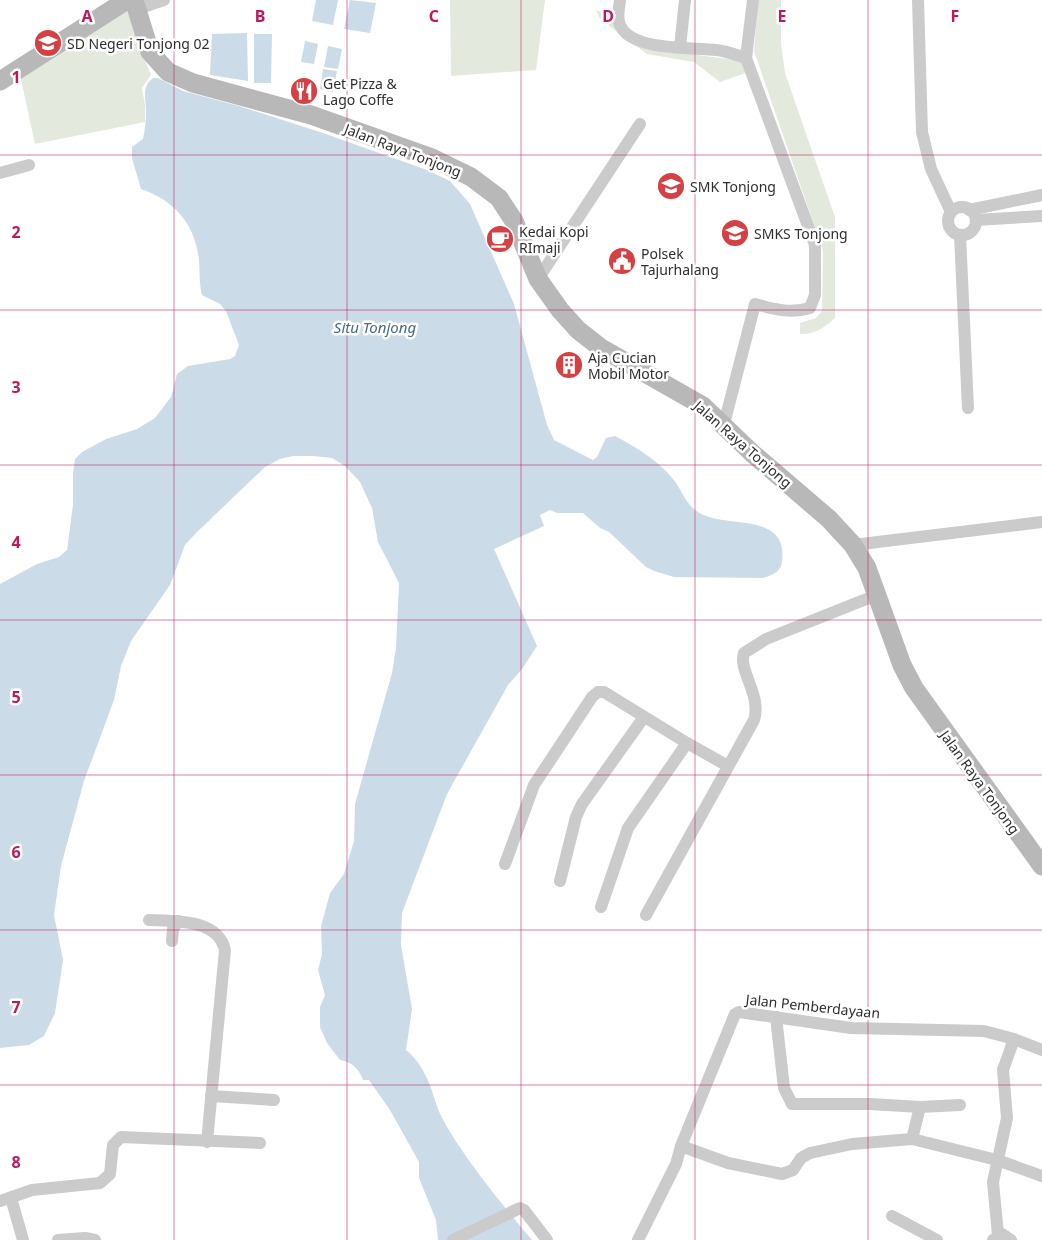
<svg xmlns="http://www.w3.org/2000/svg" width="1042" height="1240" viewBox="0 0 1042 1240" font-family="'Noto Sans',sans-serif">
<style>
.green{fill:#e3eadd}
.water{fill:#cbdce8}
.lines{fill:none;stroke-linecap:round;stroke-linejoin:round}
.minor{stroke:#cbcbcb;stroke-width:12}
.secondary{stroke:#b8b8b8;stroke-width:19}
.grid{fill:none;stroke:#c2185b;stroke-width:1;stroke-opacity:0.55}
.labels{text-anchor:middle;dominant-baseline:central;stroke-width:5;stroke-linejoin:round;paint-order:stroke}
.poi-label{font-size:14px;fill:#2e2e2e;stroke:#fff;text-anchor:start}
.street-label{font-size:14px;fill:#2e2e2e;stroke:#fff}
.water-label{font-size:15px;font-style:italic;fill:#446b88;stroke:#fff}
.grid-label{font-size:16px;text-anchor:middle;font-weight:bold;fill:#c2185b;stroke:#fff;stroke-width:5;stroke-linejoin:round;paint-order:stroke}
</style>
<rect width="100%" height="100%" fill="#fff"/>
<g class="green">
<path d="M450,0h95l-9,70 -85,6z"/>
<path d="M758,0h23v43l4,30 50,144v101c-10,9 -21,17 -35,16v-11l16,-5 6,-7 1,-60 -69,-200z"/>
<path d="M127,7l16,48 8,20 -9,13 3,17v17l-110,22 -15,-69z"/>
<path d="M596,10l20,5 10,20 72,20 44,6 6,11 -28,10 -26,-20 -47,-8 -47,-35z"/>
</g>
<g class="water">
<path d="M316,0h22l-5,25 -21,-4z"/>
<path d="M350,0l26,3 -6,30 -26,-4z"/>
<path d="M247,33l1,48 -38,-6 2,-41z"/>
<path d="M254,34h18l-1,49h-17z"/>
<path d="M305,41l13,3 -4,20 -13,-2z"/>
<path d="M328,46l14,3 -4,20 -14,-2z"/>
<path d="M323,69l14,2 -4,21 -13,-3z"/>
<path d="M153,78h5l25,13 56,15 84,27 104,37 23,11 20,23 44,100 33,121 7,15 39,20 4,-3 9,-19 9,-2c22,12 43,24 58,43 9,11 12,25 25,33 27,18 91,-2 84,50 -2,11 -10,13 -19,16l-89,-1 -20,-6 -8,-4 -37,-35 -9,-4 -17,-15h-26l-7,-3 -10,5 4,11 -50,23 43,97 -15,23 -14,16 -61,109 -45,119 -1,32 11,64 -6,41c18,15 24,34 31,56 3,10 12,24 18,34 23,35 50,68 77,100h-94l-2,-20 -17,-42v-16l-29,-52 -21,-30h-6c-4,-11 -11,-18 -23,-20l-13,-17 -7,-16v-20l5,-12 -7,-25 4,-16 -1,-28 9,-33 14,-19 10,-33 1,-37 37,-131 4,-25 3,-65 -21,-41 -6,-34 -12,-26 -15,-16 -13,-8 -19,-2h-20l-13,3 -15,8 -69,66 -11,12 -15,40 -39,56 -10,25 -7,34 -30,81 -23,85 -7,49 9,45 -8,53 -11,23 -15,9 -29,3v-464l37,-20 22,-7 8,-7 6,-45v-32l2,-14 7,-7 24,-13 31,-10 18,-11 16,-21 6,-23 11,-8 42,-7 5,-3 4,-11 -13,-34 -6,-7 -18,-9c-3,-11 -2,-24 -3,-35 -4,-36 -24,-59 -58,-71l-9,-31v-11l11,-8c2,-9 3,-19 3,-28 0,-12 -5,-24 7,-33z"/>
</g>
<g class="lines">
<g class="minor">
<path d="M620,0c-1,9 -4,19 1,27 13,24 71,20 95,23 11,1 20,5 30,8l69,187v50l-5,13c-19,6 -37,1 -55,-4l-31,120"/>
<path d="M918,0l4,132 9,37 20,43"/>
<path d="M137,9l27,-9"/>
<path d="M680,47l5,-47"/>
<path d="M746,58l7,-58"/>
<path d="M0,173l29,-8"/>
<circle cx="962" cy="221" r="14"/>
<path d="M969,210l73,-15"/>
<path d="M976,220l66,-4"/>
<path d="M960,235l8,173"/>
<path d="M538,279l102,-155"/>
<path d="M853,545l189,-23"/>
<path d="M505,864l29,-79 58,-88 6,-5h6l83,51 41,23"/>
<path d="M560,881l16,-64 6,-13 62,-87"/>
<path d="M601,907l27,-79 59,-85"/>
<path d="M646,915l108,-195c8,-25 -16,-49 -10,-67l22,-14 113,-45"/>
<path d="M149,920c26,1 69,-1 76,30l-18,192"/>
<path d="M172,941l1,-12 5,-8"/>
<path d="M776,1017l8,71 8,16h78l50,3 40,-2"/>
<path d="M211,1096l63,4"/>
<path d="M912,1139l8,-32"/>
<path d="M681,1146l47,17 54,11 11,-4 8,-12 9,-5 42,-9 60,-5 85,21 45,16"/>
<path d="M11,1198l12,42"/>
<path d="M0,1201l32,-11 68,-7 10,-9 3,-29 8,-8 139,6"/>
<path d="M892,1216l45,24"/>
<path d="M998,1235l-5,-53 14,-64 -4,-48 11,-31"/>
<path d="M58,1240l27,-2 10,2"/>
<path d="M453,1240l67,-32 4,2 23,30"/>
<path d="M638,1240l38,-76 5,-18 54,-132 4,-2 112,16 133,3 30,8 28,11"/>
<path d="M993,1240l9,-6 9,6"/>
</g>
<g class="secondary">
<path d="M134,0l16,52 18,20 25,11 118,32 121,43 39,19 28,21 15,23 24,58 22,31 18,20 23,18 102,58 49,47 77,66 24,26 14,23 35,97 12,23 128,178"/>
<path d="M0,81l127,-81"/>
</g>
</g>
<path class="grid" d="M174,0v1240M347,0v1240M521,0v1240M695,0v1240M868,0v1240M0,155h1042M0,310h1042M0,465h1042M0,620h1042M0,775h1042M0,930h1042M0,1085h1042"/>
<defs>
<symbol id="school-disc" viewBox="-11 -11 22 22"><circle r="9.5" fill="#d54045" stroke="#fff"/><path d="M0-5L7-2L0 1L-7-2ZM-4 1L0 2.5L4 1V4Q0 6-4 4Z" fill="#fff"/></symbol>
<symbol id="restaurant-disc" viewBox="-11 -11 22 22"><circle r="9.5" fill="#d54045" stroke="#fff"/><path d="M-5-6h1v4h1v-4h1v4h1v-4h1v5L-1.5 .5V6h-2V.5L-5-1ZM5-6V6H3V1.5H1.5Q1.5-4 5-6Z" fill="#fff"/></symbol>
<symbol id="cafe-disc" viewBox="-11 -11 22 22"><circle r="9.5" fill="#d54045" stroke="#fff"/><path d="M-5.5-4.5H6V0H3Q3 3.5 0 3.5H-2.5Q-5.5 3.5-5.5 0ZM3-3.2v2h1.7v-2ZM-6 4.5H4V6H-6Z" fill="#fff"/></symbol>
<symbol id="civic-disc" viewBox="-11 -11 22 22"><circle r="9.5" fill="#d54045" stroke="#fff"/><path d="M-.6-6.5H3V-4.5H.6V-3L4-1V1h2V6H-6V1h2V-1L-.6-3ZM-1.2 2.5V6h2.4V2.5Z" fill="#fff"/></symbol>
<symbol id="building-disc" viewBox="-11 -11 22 22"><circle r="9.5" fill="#d54045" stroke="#fff"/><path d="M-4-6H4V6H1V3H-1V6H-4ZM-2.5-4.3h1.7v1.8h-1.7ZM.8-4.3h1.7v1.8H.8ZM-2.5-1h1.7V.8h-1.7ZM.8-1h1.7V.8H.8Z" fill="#fff"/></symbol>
</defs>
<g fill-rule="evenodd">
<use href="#school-disc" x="32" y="27" width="32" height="32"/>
<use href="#restaurant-disc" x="288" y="75" width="32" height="32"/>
<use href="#school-disc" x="655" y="170" width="32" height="32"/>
<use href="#school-disc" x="719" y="217" width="32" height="32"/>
<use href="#cafe-disc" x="484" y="223" width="32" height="32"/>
<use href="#civic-disc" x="606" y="245" width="32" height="32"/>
<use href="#building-disc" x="553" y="349" width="32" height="32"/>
</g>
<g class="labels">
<g class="poi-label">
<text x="67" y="43">SD Negeri Tonjong 02</text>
<text x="323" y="83">Get Pizza &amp;<tspan x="323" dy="16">Lago Coffe</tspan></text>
<text x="690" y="186">SMK Tonjong</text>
<text x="519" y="231">Kedai Kopi<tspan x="519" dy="16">RImaji</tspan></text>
<text x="754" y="233">SMKS Tonjong</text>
<text x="641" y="253">Polsek<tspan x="641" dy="16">Tajurhalang</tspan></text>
<text x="588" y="357">Aja Cucian<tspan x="588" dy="16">Mobil Motor</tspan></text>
</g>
<g class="street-label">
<text transform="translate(403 150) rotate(21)">Jalan Raya Tonjong</text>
<text transform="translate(743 444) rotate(41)">Jalan Raya Tonjong</text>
<text transform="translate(980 782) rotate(54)">Jalan Raya Tonjong</text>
<text transform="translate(813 1006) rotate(6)">Jalan Pemberdayaan</text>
</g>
<g class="water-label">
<text x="375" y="327">Situ Tonjong</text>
</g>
</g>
<g class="grid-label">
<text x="87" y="22">A</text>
<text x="260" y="22">B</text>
<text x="434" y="22">C</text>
<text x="608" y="22">D</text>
<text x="782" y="22">E</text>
<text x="955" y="22">F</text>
<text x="16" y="83">1</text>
<text x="16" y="238">2</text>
<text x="16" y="393">3</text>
<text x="16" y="548">4</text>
<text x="16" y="703">5</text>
<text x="16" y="858">6</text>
<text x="16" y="1013">7</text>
<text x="16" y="1168">8</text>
</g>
</svg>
